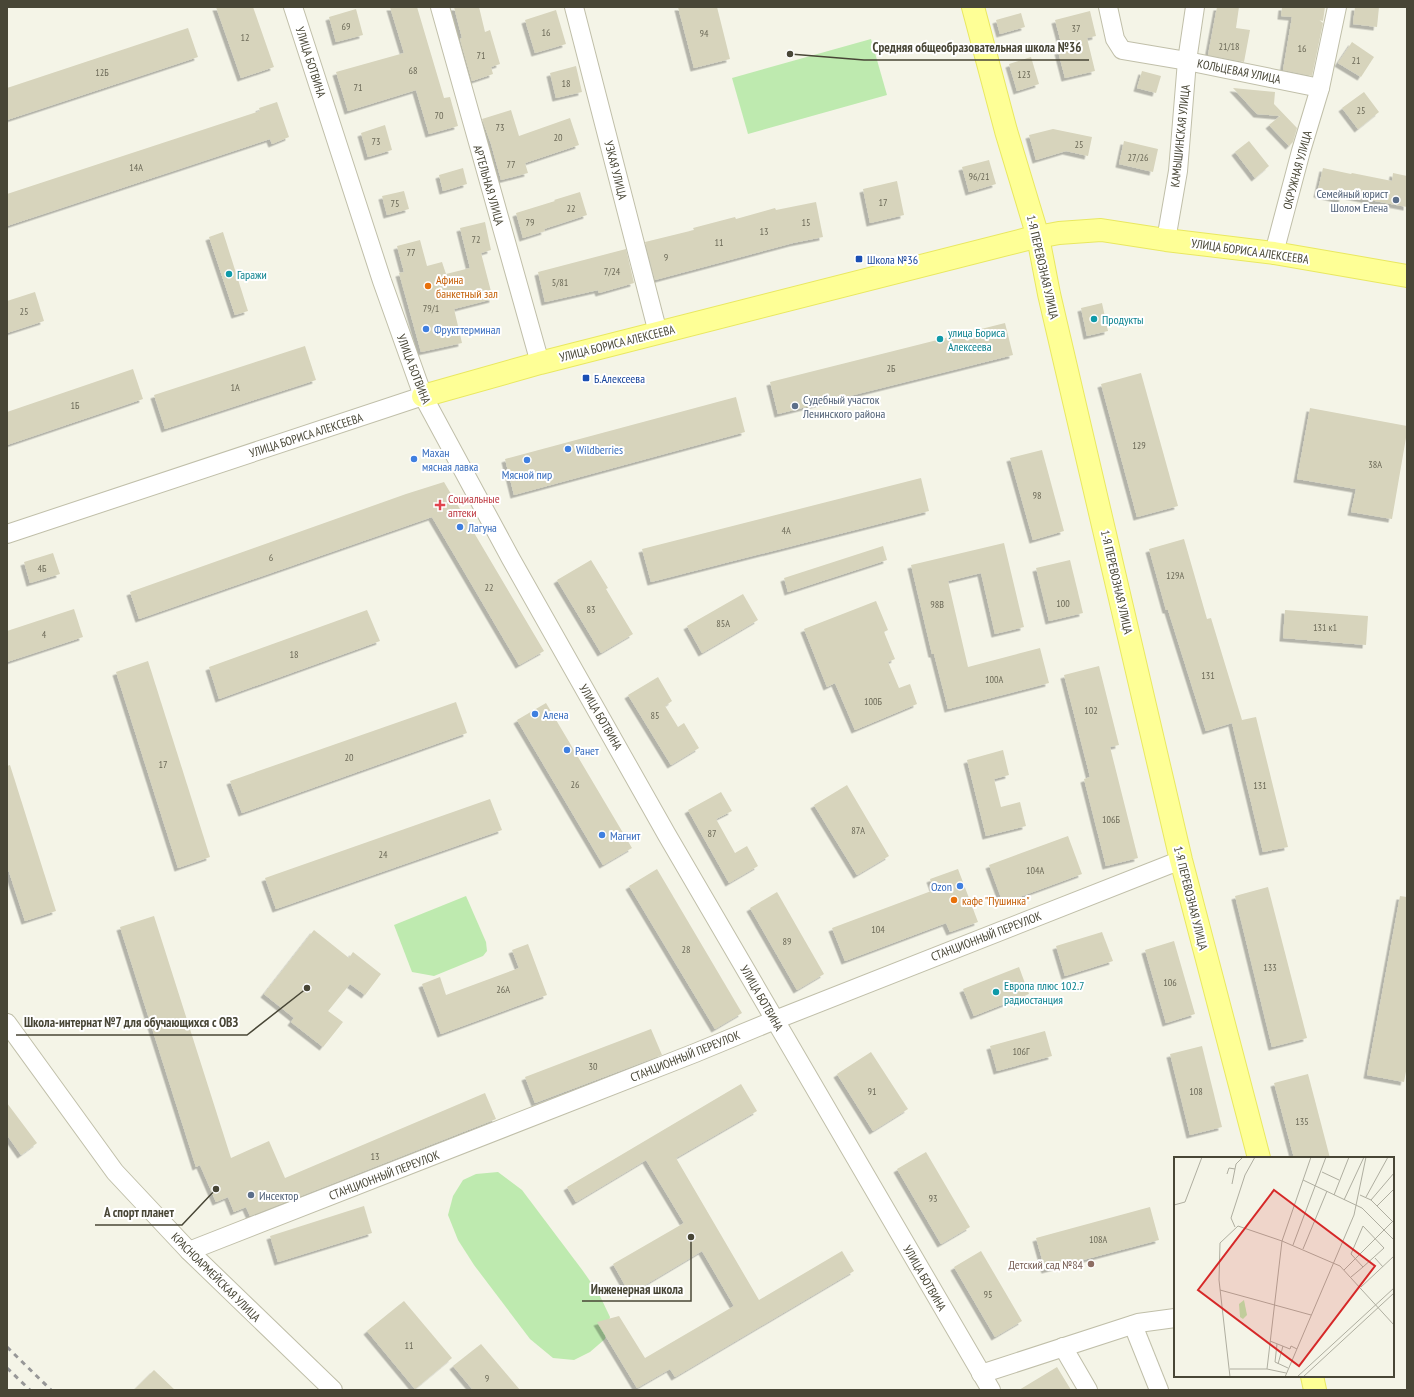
<svg xmlns="http://www.w3.org/2000/svg" width="1414" height="1397" viewBox="0 0 1414 1397" font-family="'PT Sans Narrow',sans-serif">
<style>
.green{fill:#beeaaf}
.building{fill:#d7d4bc;filter:url(#shadow)}
.lines{fill:none;stroke-linecap:round;stroke-linejoin:round}
.minor-casing{stroke:#c0bfa9;stroke-width:20}
.major-casing{stroke:#e9e861;stroke-width:24}
.minor{stroke:#fff;stroke-width:18}
.major{stroke:#feff96;stroke-width:22}
.rail{stroke:#979797;stroke-width:3;stroke-dasharray:5 5;stroke-linecap:butt}
.service-dot{fill:#5c6f8a;stroke:#fff;stroke-width:1.5}
.transit-dot{fill:#1a4fb4;stroke:#fff;stroke-width:1.5}
.culture-dot{fill:#0f9aa8;stroke:#fff;stroke-width:1.5}
.food-dot{fill:#e8710a;stroke:#fff;stroke-width:1.5}
.shop-dot{fill:#3f7fe0;stroke:#fff;stroke-width:1.5}
.health-dot{fill:#e0444e;stroke:#fff;stroke-width:1.5}
.education-dot{fill:#8d6e63;stroke:#fff;stroke-width:1.5}
.labels{text-anchor:middle;dominant-baseline:central;stroke-width:4;stroke-linejoin:round;paint-order:stroke}
.number-label{font-size:10px;fill:#6c6a58}
.street-label{font-size:12px;fill:#484636;stroke:#fff}
.service-label{font-size:12px;fill:#4e5e75;stroke:#fff;text-anchor:start}
.transit-label{font-size:12px;fill:#164399;stroke:#fff;text-anchor:start}
.culture-label{font-size:12px;fill:#0d838f;stroke:#fff;text-anchor:start}
.food-label{font-size:12px;fill:#c56008;stroke:#fff;text-anchor:start}
.shop-label{font-size:12px;fill:#366cbe;stroke:#fff;text-anchor:start}
.health-label{font-size:12px;fill:#be3a42;stroke:#fff;text-anchor:start}
.education-label{font-size:12px;fill:#785e54;stroke:#fff;text-anchor:end}
.inset-road{fill:none;stroke:#afaea0;stroke-width:1}
.view{fill:#d62828;fill-opacity:0.15;stroke:#d62828;stroke-width:2}
.inset-edge{fill:none;stroke:#484636;stroke-width:2}
.leader{fill:none;stroke:#484636;stroke-width:1.5}
.callout-dot{fill:#484636;stroke:#fff;stroke-width:1.5}
.callout-label{font-size:13px;text-anchor:middle;font-weight:bold;fill:#484636;stroke:#fff;stroke-width:4;stroke-linejoin:round;paint-order:stroke}
</style>
<defs>
<filter id="shadow"><feDropShadow dx="-3.5" dy="3.5" stdDeviation="0" flood-color="#0004"/></filter>
</defs>
<rect width="100%" height="100%" fill="#f4f4e7"/>
<g class="green">
<path d="M871,39l16,56 -139,39 -16,-56z"/>
<path d="M466,896l20,46 1,9 -4,5 -49,20 -22,-4 -18,-47z"/>
<path d="M498,1172l24,18 61,81 16,23 11,23 -5,22 -15,13 -16,8 -21,-2 -23,-19 -56,-74 -16,-25 -10,-25 5,-19 10,-16 13,-6z"/>
</g>
<g class="building">
<path d="M216,7h37l21,60 -33,11z"/>
<path d="M390,7h27l27,91 6,-1 8,29 -29,8 -13,-44 -68,21 -12,-39 68,-19z"/>
<path d="M454,7h25l6,25 5,-2 10,34 -9,3 2,7 -21,7 -12,-42 2,-1z"/>
<path d="M678,7h39l13,52 -36,9z"/>
<path d="M1217,7h22l-3,21 14,2 -6,32 -36,-7z"/>
<path d="M1282,7h43l-2,14 -4,-1 4,3 -11,53 -29,-6 9,-53 -11,-1z"/>
<path d="M1355,7h24l-2,20 -24,-3z"/>
<path d="M356,9l7,26 -27,7 -7,-25z"/>
<path d="M556,10l10,34 -31,9 -10,-33z"/>
<path d="M1090,11l6,25 -9,2 8,33 -30,7 -7,-27 5,-1 -8,-30z"/>
<path d="M1021,13l4,14 -25,7 -4,-14z"/>
<path d="M188,28l10,29 -191,63v-32z"/>
<path d="M1352,42l22,15 -13,20 -23,-14z"/>
<path d="M1031,57l8,27 -22,7 -8,-27z"/>
<path d="M576,66l6,26 -26,6 -6,-25z"/>
<path d="M1142,71l19,5 -5,17 -19,-5z"/>
<path d="M1233,88l42,4 -1,12 23,24 -4,14 -4,4 -20,-21 11,-9 -23,-2z"/>
<path d="M1364,92l15,20 -21,17 -16,-21z"/>
<path d="M277,102l12,35 -17,7 -2,-5 -263,87v-32l253,-83 -1,-3z"/>
<path d="M511,110l8,26 51,-18 9,27 -54,18 3,10 -27,7 -10,-36 -9,-25z"/>
<path d="M385,125l7,25 -24,7 -7,-24z"/>
<path d="M1053,129l39,8 -4,19 -22,-5 -30,9 -7,-25z"/>
<path d="M1124,141l34,8 -5,23 -34,-8z"/>
<path d="M1249,141l20,25 -14,12 -20,-26z"/>
<path d="M989,160l7,24 -27,8 -7,-25z"/>
<path d="M463,168l4,16 -24,7 -4,-16z"/>
<path d="M1323,168l28,6 1,-1 40,8 1,-8 14,3v31l-64,-12 -1,5 -25,-6z"/>
<path d="M897,181l7,34 -34,8 -7,-34z"/>
<path d="M404,191l5,18 -22,6 -5,-19z"/>
<path d="M580,192l7,23 -43,14 1,2 -22,7 -7,-25 39,-12 -1,-1z"/>
<path d="M816,202l7,35 -30,6 -138,37 -10,-38 49,-12 -1,-2 42,-11 1,2 39,-11 1,2z"/>
<path d="M485,222l6,28 -10,3 12,46 -39,10 8,34 -41,9 -22,-79 5,-1 -7,-26 23,-6 7,26 15,-4 4,12 24,-6 -10,-40z"/>
<path d="M223,232l25,79 -13,4 -26,-78z"/>
<path d="M626,249l8,34 -35,10 -1,-3 -53,12 -7,-30z"/>
<path d="M35,292l9,29 -37,12v-32z"/>
<path d="M1102,303l6,28 -21,5 -6,-28z"/>
<path d="M1005,323l8,32 -235,59 -8,-32z"/>
<path d="M305,346l11,34 -151,49 -11,-34z"/>
<path d="M133,369l10,30 -136,46v-33z"/>
<path d="M1141,373l37,133 -41,11 -36,-133z"/>
<path d="M736,397l9,35 -231,63 -9,-36z"/>
<path d="M1310,408l97,18v6l-15,87 -41,-7 5,-23 -59,-10z"/>
<path d="M1042,450l22,81 -31,9 -23,-82z"/>
<path d="M921,478l8,33 -278,71 -9,-33z"/>
<path d="M444,482l100,169 -25,14 -87,-148 -293,102 -9,-27 276,-98z"/>
<path d="M1184,539l23,80 4,-1 31,102 14,-3 32,130 -25,5 -31,-129 -26,8 -38,-121h-2l-17,-61z"/>
<path d="M1004,543l20,84 -29,7 -14,-61 -33,8 20,86 72,-19 9,35 -101,26 -14,-55h-2l-21,-89z"/>
<path d="M883,546l4,14 -99,32 -4,-14z"/>
<path d="M53,553l7,21 -30,9 -6,-21z"/>
<path d="M591,560l17,28 -2,1 27,45 -32,19 -44,-73z"/>
<path d="M1070,560l13,53 -34,8 -13,-53z"/>
<path d="M743,594l15,26 -56,33 -15,-27z"/>
<path d="M876,601l12,29 -4,2 11,27 -7,3 11,26 11,-4 7,20 -62,26 -20,-47 -8,4 -23,-58z"/>
<path d="M74,609l9,28 -76,25v-31z"/>
<path d="M367,610l13,31 -161,58 -10,-32z"/>
<path d="M1285,610l83,6 -2,29 -83,-7z"/>
<path d="M148,661l62,196 -32,11 -62,-196z"/>
<path d="M1099,666l20,79 -9,2 28,111 -32,8 -22,-87 6,-2 -26,-102z"/>
<path d="M658,677l14,24 -7,5 13,21 6,-4 15,25 -28,17 -43,-70z"/>
<path d="M456,702l11,31 -225,80 -12,-32z"/>
<path d="M546,703l86,145 -29,17 -86,-145z"/>
<path d="M1003,750l6,25 -15,4 7,28 19,-5 6,24 -40,10 -19,-76z"/>
<path d="M10,765l46,146 -31,10 -18,-55v-100z"/>
<path d="M847,785l42,71 -32,19 -43,-70z"/>
<path d="M721,792l11,19 -16,8 19,34 12,-7 11,20 -29,17 -41,-73z"/>
<path d="M490,799l12,31 -226,79 -11,-31z"/>
<path d="M1068,836l14,38 -79,29 -14,-38z"/>
<path d="M657,869l85,144 -27,16 -86,-143z"/>
<path d="M958,869l20,53 -28,10 -4,-9 -101,38 -13,-33 102,-38 -4,-11z"/>
<path d="M1268,887l39,151 -35,9 -37,-151z"/>
<path d="M777,892l47,82 -27,16 -47,-82z"/>
<path d="M1400,896l7,1v169l-3,16 -37,-7z"/>
<path d="M154,916l77,242 38,-17 16,37 200,-85 11,26 -246,97 -4,-9 -12,5 -6,-15 -12,5 -16,-37 -4,2 -76,-240z"/>
<path d="M314,930l35,28 4,-6 28,22 -16,21 -15,-11 -22,27 15,11 -20,25 -32,-25 3,-4 -30,-24z"/>
<path d="M1102,932l11,29 -48,15 -9,-30z"/>
<path d="M1174,941l21,73 -29,9 -21,-73z"/>
<path d="M528,944l19,51 -106,39 -19,-50 18,-7 6,18 73,-27 -7,-18z"/>
<path d="M1019,967l10,27 -55,22 -11,-27z"/>
<path d="M651,1029l11,26 -127,48 -10,-26z"/>
<path d="M1045,1031l7,25 -55,15 -7,-25z"/>
<path d="M1202,1046l20,81 -32,8 -20,-81z"/>
<path d="M871,1052l37,57 -35,22 -36,-57z"/>
<path d="M1308,1074l22,84h-36l-20,-75z"/>
<path d="M741,1084l16,27 -81,47 83,142 83,-49 12,20 -179,106 -5,-8 -33,19 -40,-66 22,-6 26,42 89,-52 -32,-55 -72,43 -17,-30 71,-41 -38,-63 -70,42 -9,-15z"/>
<path d="M7,1103l30,40 -16,12 -14,-20z"/>
<path d="M926,1152l44,75 -29,17 -44,-75z"/>
<path d="M364,1206l8,27 -94,29 -8,-26z"/>
<path d="M1150,1207l9,33 -114,30 -9,-32z"/>
<path d="M981,1251l41,70 -27,16 -41,-70z"/>
<path d="M404,1301l48,57 -37,31 -48,-58z"/>
<path d="M481,1344l39,46h-47l-20,-24z"/>
<path d="M1057,1367l14,23h-52z"/>
<path d="M154,1370l21,20h-41z"/>
</g>
<g class="lines">
<defs>
<g id="minor">
<path d="M293,7l89,274 41,115 88,163 156,276 324,555"/>
<path d="M440,7l100,356"/>
<path d="M574,7l84,326"/>
<path d="M1108,7l7,32 7,11 65,11 133,27 17,-81"/>
<path d="M1166,240l12,-69 9,-110 8,-54"/>
<path d="M1274,253l27,-102 19,-63"/>
<path d="M7,534l416,-138"/>
<path d="M7,1023l108,149 74,79 144,139"/>
<path d="M189,1251l506,-198 80,-33 406,-160"/>
<path d="M1133,1325l26,65"/>
<path d="M1063,1347l25,43"/>
<path d="M981,1374l157,-51 37,-5"/>
</g>
<g id="major">
<path d="M973,7l33,124 32,106 11,57 132,566 78,298"/>
<path d="M423,396l117,-33 487,-124 32,-6 42,-3 65,10 108,13 133,23"/>
<path d="M1312,1376l3,14"/>
</g>
</defs>
<use href="#minor" class="minor-casing"/>
<use href="#major" class="major-casing"/>
<use href="#minor" class="minor"/>
<use href="#major" class="major"/>
<g class="rail">
<path d="M7,1347l44,43"/>
<path d="M7,1368l23,22"/>
</g>
</g>
<g class="service-dot">
<circle cx="1396" cy="200" r="4"/>
<circle cx="795" cy="406" r="4"/>
<circle cx="251" cy="1195" r="4"/>
</g>
<g class="transit-dot">
<rect x="855" y="255" width="8" height="8" rx="2"/>
<rect x="582" y="374" width="8" height="8" rx="2"/>
</g>
<g class="culture-dot">
<circle cx="229" cy="274" r="4"/>
<circle cx="1094" cy="319" r="4"/>
<circle cx="940" cy="339" r="4"/>
<circle cx="996" cy="992" r="4"/>
</g>
<g class="food-dot">
<circle cx="428" cy="286" r="4"/>
<circle cx="954" cy="900" r="4"/>
</g>
<g class="shop-dot">
<circle cx="426" cy="329" r="4"/>
<circle cx="568" cy="449" r="4"/>
<circle cx="414" cy="459" r="4"/>
<circle cx="527" cy="460" r="4"/>
<circle cx="460" cy="527" r="4"/>
<circle cx="535" cy="714" r="4"/>
<circle cx="567" cy="750" r="4"/>
<circle cx="602" cy="835" r="4"/>
<circle cx="960" cy="886" r="4"/>
</g>
<path class="health-dot" d="M438 499h4v4h4v4h-4v4h-4v-4h-4v-4h4z"/>
<circle class="education-dot" cx="1091" cy="1264" r="4"/>
<g class="labels">
<g class="number-label">
<text x="346" y="26">69</text>
<text x="1076" y="28">37</text>
<text x="546" y="32">16</text>
<text x="704" y="33">94</text>
<text x="245" y="37">12</text>
<text x="1229" y="46">21/18</text>
<text x="1302" y="48">16</text>
<text x="481" y="55">71</text>
<text x="1356" y="60">21</text>
<text x="413" y="70">68</text>
<text x="102" y="72">12Б</text>
<text x="1024" y="74">123</text>
<text x="566" y="83">18</text>
<text x="358" y="87">71</text>
<text x="1361" y="110">25</text>
<text x="439" y="115">70</text>
<text x="500" y="127">73</text>
<text x="558" y="137">20</text>
<text x="376" y="141">73</text>
<text x="1079" y="144">25</text>
<text x="1138" y="157">27/26</text>
<text x="511" y="164">77</text>
<text x="136" y="167">14А</text>
<text x="979" y="176">96/21</text>
<text x="883" y="202">17</text>
<text x="395" y="203">75</text>
<text x="571" y="208">22</text>
<text x="530" y="222">79</text>
<text x="806" y="222">15</text>
<text x="764" y="231">13</text>
<text x="476" y="239">72</text>
<text x="719" y="242">11</text>
<text x="411" y="252">77</text>
<text x="666" y="257">9</text>
<text x="612" y="271">7/24</text>
<text x="560" y="282">5/81</text>
<text x="431" y="308">79/1</text>
<text x="24" y="311">25</text>
<text x="891" y="368">2Б</text>
<text x="235" y="387">1А</text>
<text x="75" y="405">1Б</text>
<text x="1139" y="445">129</text>
<text x="1375" y="464">38А</text>
<text x="1037" y="495">98</text>
<text x="786" y="530">4А</text>
<text x="271" y="557">6</text>
<text x="42" y="568">4Б</text>
<text x="1175" y="575">129А</text>
<text x="489" y="587">22</text>
<text x="1063" y="603">100</text>
<text x="937" y="604">98В</text>
<text x="591" y="609">83</text>
<text x="723" y="623">85А</text>
<text x="1325" y="627">131 к1</text>
<text x="44" y="634">4</text>
<text x="294" y="654">18</text>
<text x="1208" y="675">131</text>
<text x="994" y="679">100А</text>
<text x="873" y="701">100Б</text>
<text x="1091" y="710">102</text>
<text x="655" y="715">85</text>
<text x="349" y="757">20</text>
<text x="163" y="764">17</text>
<text x="575" y="784">26</text>
<text x="1260" y="785">131</text>
<text x="1111" y="819">106Б</text>
<text x="858" y="830">87А</text>
<text x="712" y="833">87</text>
<text x="383" y="854">24</text>
<text x="1035" y="870">104А</text>
<text x="878" y="929">104</text>
<text x="787" y="941">89</text>
<text x="686" y="949">28</text>
<text x="1270" y="967">133</text>
<text x="1170" y="982">106</text>
<text x="503" y="989">26А</text>
<text x="1021" y="1051">106Г</text>
<text x="593" y="1066">30</text>
<text x="872" y="1091">91</text>
<text x="1196" y="1091">108</text>
<text x="1302" y="1121">135</text>
<text x="375" y="1156">13</text>
<text x="933" y="1198">93</text>
<text x="1098" y="1239">108А</text>
<text x="988" y="1294">95</text>
<text x="409" y="1345">11</text>
<text x="487" y="1378">9</text>
</g>
<g class="street-label">
<text transform="translate(311 62) rotate(72)">УЛИЦА БОТВИНА</text>
<text transform="translate(1239 71) rotate(11)">КОЛЬЦЕВАЯ УЛИЦА</text>
<text transform="translate(1180 136) rotate(-84)">КАМЫШИНСКАЯ УЛИЦА</text>
<text transform="translate(616 170) rotate(76)">УЗКАЯ УЛИЦА</text>
<text transform="translate(1297 170) rotate(-75)">ОКРУЖНАЯ УЛИЦА</text>
<text transform="translate(489 185) rotate(74)">АРТЕЛЬНАЯ УЛИЦА</text>
<text transform="translate(1250 251) rotate(8)">УЛИЦА БОРИСА АЛЕКСЕЕВА</text>
<text transform="translate(1043 267) rotate(77)">1-Я ПЕРЕВОЗНАЯ УЛИЦА</text>
<text transform="translate(617 343) rotate(-14)">УЛИЦА БОРИСА АЛЕКСЕЕВА</text>
<text transform="translate(414 369) rotate(69)">УЛИЦА БОТВИНА</text>
<text transform="translate(306 435) rotate(-18)">УЛИЦА БОРИСА АЛЕКСЕЕВА</text>
<text transform="translate(1117 582) rotate(77)">1-Я ПЕРЕВОЗНАЯ УЛИЦА</text>
<text transform="translate(601 717) rotate(60)">УЛИЦА БОТВИНА</text>
<text transform="translate(1191 898) rotate(76)">1-Я ПЕРЕВОЗНАЯ УЛИЦА</text>
<text transform="translate(986 936) rotate(-21)">СТАНЦИОННЫЙ ПЕРЕУЛОК</text>
<text transform="translate(762 998) rotate(60)">УЛИЦА БОТВИНА</text>
<text transform="translate(685 1056) rotate(-22)">СТАНЦИОННЫЙ ПЕРЕУЛОК</text>
<text transform="translate(384 1175) rotate(-21)">СТАНЦИОННЫЙ ПЕРЕУЛОК</text>
<text transform="translate(216 1277) rotate(45)">КРАСНОАРМЕЙСКАЯ УЛИЦА</text>
<text transform="translate(925 1278) rotate(60)">УЛИЦА БОТВИНА</text>
</g>
<g class="service-label">
<text x="1388" y="193" text-anchor="end">Семейный юрист<tspan x="1388" dy="14">Шолом Елена</tspan></text>
<text x="803" y="399">Судебный участок<tspan x="803" dy="14">Ленинского района</tspan></text>
<text x="259" y="1195">Инсектор</text>
</g>
<g class="transit-label">
<text x="867" y="259">Школа №36</text>
<text x="594" y="378">Б.Алексеева</text>
</g>
<g class="culture-label">
<text x="237" y="274">Гаражи</text>
<text x="1102" y="319">Продукты</text>
<text x="948" y="332">улица Бориса<tspan x="948" dy="14">Алексеева</tspan></text>
<text x="1004" y="985">Европа плюс 102.7<tspan x="1004" dy="14">радиостанция</tspan></text>
</g>
<g class="food-label">
<text x="436" y="279">Афина<tspan x="436" dy="14">банкетный зал</tspan></text>
<text x="962" y="900">кафе "Пушинка"</text>
</g>
<g class="shop-label">
<text x="434" y="329">Фрукттерминал</text>
<text x="576" y="449">Wildberries</text>
<text x="422" y="452">Махан<tspan x="422" dy="14">мясная лавка</tspan></text>
<text x="527" y="474" text-anchor="middle">Мясной пир</text>
<text x="468" y="527">Лагуна</text>
<text x="543" y="714">Алена</text>
<text x="575" y="750">Ранет</text>
<text x="610" y="835">Магнит</text>
<text x="952" y="886" text-anchor="end">Ozon</text>
</g>
<g class="health-label">
<text x="448" y="498">Социальные<tspan x="448" dy="14">аптеки</tspan></text>
</g>
<g class="education-label">
<text x="1083" y="1264">Детский сад №84</text>
</g>
</g>
<g transform="translate(1174 1157)">
<rect width="220" height="220" fill="#f4f4e7"/>
<path d="M70,143l3,15 -4,4 -3,-2 -1,-13z" fill="#beeaaf"/>
<path class="inset-road" d="M148,15l17,8M53,17l2,-6 6,1M129,23l59,28 32,32M58,27l4,-20 7,-7M160,38l15,-38M186,38l11,5 23,23M192,40l22,-40M170,43l20,-43M197,43l23,-27M0,48l11,-3 17,-45M203,49l17,-17M189,69l21,22 -21,19 -12,-13zM61,70l-4,-9 14,-43 10,-18M108,84l58,25 54,59M119,88l33,-88M129,92l24,-58M201,101l8,9M170,113l48,-48M177,120l12,-10M187,130l33,-31M46,133l91,25M96,184l20,8 1,-3 6,3M103,187l-2,18 13,6M104,207l5,-18M56,212h37l19,4M93,212l15,-128 29,-84M56,220l-11,-97 1,-37 18,-17 44,15M111,220l69,-162 12,-58M123,220l97,-89M129,220l91,-84"/>
<path class="view" d="M100,33l101,76 -76,100 -101,-76z"/>
<rect width="220" height="220" class="inset-edge"/>
</g>
<path class="leader" d="M790 54L864 60H1089M307 988L247 1035H16M216 1189L182 1225H95M691 1237L691 1301H582"/>
<g class="callout-dot">
<circle cx="790" cy="54" r="4"/>
<circle cx="307" cy="988" r="4"/>
<circle cx="216" cy="1189" r="4"/>
<circle cx="691" cy="1237" r="4"/>
</g>
<g class="callout-label">
<text x="977" y="52">Средняя общеобразовательная школа №36</text>
<text x="131" y="1027">Школа-интернат №7 для обучающихся с ОВЗ</text>
<text x="139" y="1217">А спорт планет</text>
<text x="637" y="1294">Инженерная школа</text>
</g>
<rect width="1414" height="1397" fill="none" stroke="#484636" stroke-width="16"/>
</svg>
